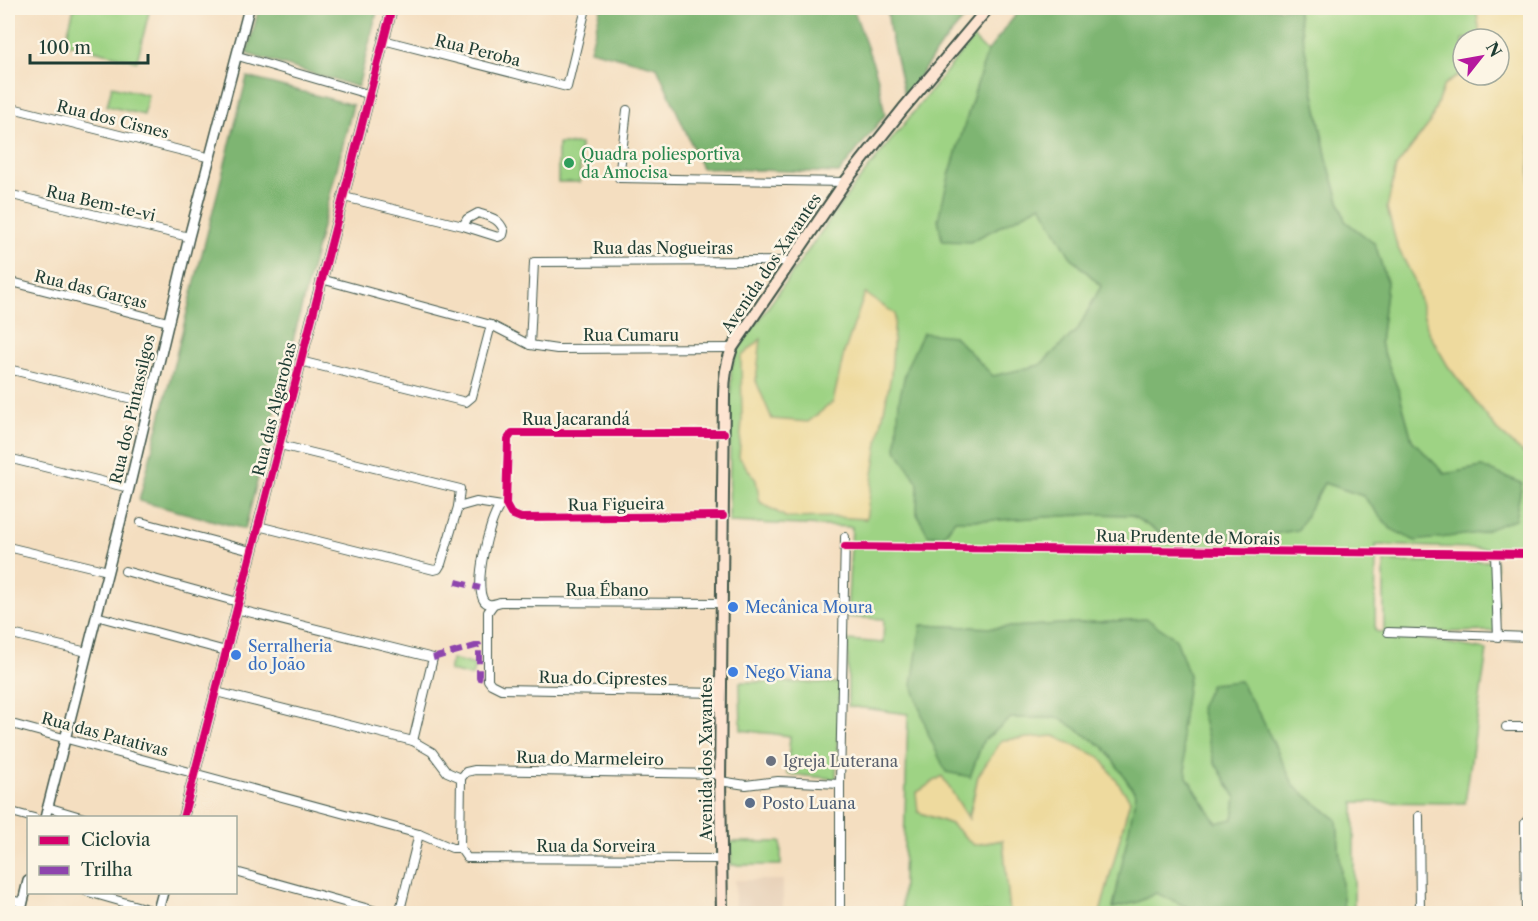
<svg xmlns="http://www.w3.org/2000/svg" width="1538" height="921" viewBox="0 0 1538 921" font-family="'Libre Caslon Text',serif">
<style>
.built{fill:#e7d0b7}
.green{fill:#9ed384;stroke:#5e885c;stroke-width:1.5}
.forest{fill:#7eb572;stroke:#4e7953;stroke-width:1.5}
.sand{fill:#eeda9e;stroke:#868c69;stroke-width:1.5}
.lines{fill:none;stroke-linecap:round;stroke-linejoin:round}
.minor-casing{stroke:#3f5549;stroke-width:10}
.tertiary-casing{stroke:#3f5549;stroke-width:12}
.secondary-casing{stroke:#3f5549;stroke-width:14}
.minor{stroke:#fff;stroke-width:8}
.tertiary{stroke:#fff;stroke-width:9}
.secondary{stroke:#fde4d1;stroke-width:10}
.quiet{stroke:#8e44ad;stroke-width:6;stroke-dasharray:12 6;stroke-linecap:butt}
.cycleway-casing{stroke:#fcf5e5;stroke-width:11}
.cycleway{stroke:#d6006c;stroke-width:8}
.leisure-dot{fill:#2e9e5b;stroke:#fcf5e5;stroke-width:2}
.shop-dot{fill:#3f7fe0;stroke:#fcf5e5;stroke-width:2}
.worship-dot{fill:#6b7280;stroke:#fcf5e5;stroke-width:2}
.service-dot{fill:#5c6f8a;stroke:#fcf5e5;stroke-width:2}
.labels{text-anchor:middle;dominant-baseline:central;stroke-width:5;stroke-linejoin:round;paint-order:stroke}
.street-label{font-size:16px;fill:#1f3d34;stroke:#fcf5e5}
.leisure-label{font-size:16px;fill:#27864d;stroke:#fcf5e5;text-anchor:start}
.shop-label{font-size:16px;fill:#366cbe;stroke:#fcf5e5;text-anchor:start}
.worship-label{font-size:16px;fill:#5b616d;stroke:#fcf5e5;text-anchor:start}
.service-label{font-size:16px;fill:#4e5e75;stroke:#fcf5e5;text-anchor:start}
</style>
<rect width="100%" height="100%" fill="#fcf5e5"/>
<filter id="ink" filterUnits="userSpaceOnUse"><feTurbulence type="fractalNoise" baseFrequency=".0167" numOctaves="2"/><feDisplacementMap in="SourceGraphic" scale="12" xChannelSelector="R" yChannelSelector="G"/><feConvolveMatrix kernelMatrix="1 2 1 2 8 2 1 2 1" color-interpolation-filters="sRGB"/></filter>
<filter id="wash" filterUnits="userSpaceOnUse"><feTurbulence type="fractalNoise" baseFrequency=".008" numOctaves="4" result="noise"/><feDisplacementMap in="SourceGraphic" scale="24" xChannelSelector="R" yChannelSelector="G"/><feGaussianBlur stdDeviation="1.35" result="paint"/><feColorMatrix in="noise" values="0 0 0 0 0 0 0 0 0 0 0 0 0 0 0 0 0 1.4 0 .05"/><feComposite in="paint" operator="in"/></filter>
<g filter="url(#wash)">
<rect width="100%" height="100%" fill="#f4dec0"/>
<rect class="built" x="735" y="880" width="48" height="27"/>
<g class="green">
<path d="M74,8h76l-13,53 -72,-18z"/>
<path d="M1297,8h179l5,31h-18v34l-19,12 -14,38 -34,44 1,79 17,33 14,52 20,35 49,64 33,29v91l-154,-5 -1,86 9,2v-71l112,-1 2,70 -110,2 99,17 -22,153 -111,-1v111h-10l-7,-93 -43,-34 -33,-69 -22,-36 -25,80 22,37 -3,21 -16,4 -30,-46 -6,-47 8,-55 -13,-36 -29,-20 -154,9 -71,-3 48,152 13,-36 28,-23h49l45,30 31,46 -22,114 24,-6 18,-9 45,20h-101l30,-113 -152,-24 -10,44 -50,-8 33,12 23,21 29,-5 7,73h-108l6,-199 -60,-8v-66l35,3 1,-24 -37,-2 5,-90 -123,-5 2,-153 6,-18 111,-157 125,-156 14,14 -38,124 21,66 71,-37 29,51 31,30 -23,43 -38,36 -47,11 -39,-40 -45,132 9,15 -1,31 27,22 11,-16h43l96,-6 37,1 32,20 153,-36 8,-16 39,13 28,33 91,-62 -37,7 -33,-34 -13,-48 -19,-49 7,-61 -12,-38 -30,-23 -18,-61z"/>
<path d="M112,86l36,9 -4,20 -37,-9z"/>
<rect x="558" y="144" width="22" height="38"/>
<path d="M452,659l23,6 -3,11 -23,-5z"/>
<path d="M740,682l100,1 -4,96 -49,-5 3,-38 -49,-6z"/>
<rect x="731" y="842" width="50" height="23"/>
</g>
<g class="forest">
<path d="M259,8h119l-20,79 -111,-33z"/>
<path d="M601,8h252l24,67 8,40 -46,58 -137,-5 -45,-101 -67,-17z"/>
<path d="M887,8h86l-34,40 -34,49 -15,-65z"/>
<path d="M1021,8h276l30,152 18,61 30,23 12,38 -7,61 19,49 13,48 33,34 37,-7 40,16 -7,36 -35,14 -65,8 -24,-12 -28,-33 -39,-13 -26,47 -56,9 -79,-4 -32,-20 -37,-1 -96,6h-43l-12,16 -15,-1 -11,-21 1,-31 -22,-34 3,-49 8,-34 16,-33 31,3 39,40 47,-11 38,-36 23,-43 -31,-30 -29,-51 -71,37 -28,-1 -4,-22 11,-43 38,-124z"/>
<path d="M247,77l106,28 -108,424 -106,-28z"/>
<path d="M1147,619l29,20 13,36 -8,55 6,47 29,46 17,-4 3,-21 -22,-37 -14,-53 11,-24 29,-3 21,36 33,69 43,34 7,93h-143l-45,-20 -18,9 -25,6 23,-114 -31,-46 -45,-30h-49l-28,23 -13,36 -24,-5 -17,-36 -17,-51 9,-60 72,3z"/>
</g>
<g class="sand">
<path d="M1476,8h54v451l-33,-29 -49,-64 -20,-35 -14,-52 -17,-33 -10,-38 9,-41 34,-44 14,-38 19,-12v2h36v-36h-18z"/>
<path d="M865,293l30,21 -4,62 -11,54 -14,89 -32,-2 -47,1 -27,-16 -4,-22 -17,-23 3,-36 -1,-64 20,-18 -5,42 16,38 36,3 25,-20 11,-49z"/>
<path d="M1054,736l46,21 30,43 -30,113h-90l-7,-73 -29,5 -23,-21 -33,-12 -2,-19 26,-17 27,43 9,-43 24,-36z"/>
</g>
</g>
<g filter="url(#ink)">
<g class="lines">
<defs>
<g id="minor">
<path d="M383,40l184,47 19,-79"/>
<path d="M238,56l133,39"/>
<path d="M8,107l203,51"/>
<path d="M627,110l-8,68 226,4"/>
<path d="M8,194l181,43"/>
<path d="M344,197l119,29 35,11 5,-2 1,-4c-5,-13 -14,-14 -26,-18l-11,6 -4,7"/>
<path d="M321,279l170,46 39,20 27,4 175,-1"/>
<path d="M8,281l160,41"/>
<path d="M530,345l4,-83 257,-1"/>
<path d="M300,361l166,41 6,-5 19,-72"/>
<path d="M8,369l141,34"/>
<path d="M8,458l121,30"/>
<path d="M500,506c-11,14 -27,80 -16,95 5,6 12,2 17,1l221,1"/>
<path d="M458,507l18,-5 26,4"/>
<path d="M723,516l-202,2 -10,-4 -5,-9 2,-66 4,-6h212"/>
<path d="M141,522l110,29"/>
<path d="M258,526l176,44 4,-1 3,-5 17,-57 2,-18 -180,-44"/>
<path d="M8,547l100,24"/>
<path d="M845,547l685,7"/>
<path d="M1495,554l3,83"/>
<path d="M125,571l113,31"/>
<path d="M493,605l-5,7v68l3,4 10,5 220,4"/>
<path d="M236,609l197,49 -20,83"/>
<path d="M96,616l130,35"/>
<path d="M1388,632l142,5"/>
<path d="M8,633l79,19"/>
<path d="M216,692l197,49 19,11 15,20 14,6"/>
<path d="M8,723l411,111 33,14h8"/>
<path d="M1506,727h24"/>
<path d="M461,778l-1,70 7,10 254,1"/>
<path d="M461,778l5,-6 9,-2 246,4"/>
<path d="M720,781l26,4 32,-4 62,3"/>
<path d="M47,807l37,11"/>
<path d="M8,811l26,7"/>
<path d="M1419,816l1,98"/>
<path d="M236,872l151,42"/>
<path d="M88,892l70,20"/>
<path d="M8,899l15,4"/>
<path d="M399,914l20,-80"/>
<path d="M840,914v-130l5,-247"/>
<path d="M1526,914l-1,-85v-6l5,-6"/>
</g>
<g id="tertiary">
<path d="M45,818l84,-330 60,-251 60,-229"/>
<path d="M183,818l209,-810"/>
<path d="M20,914l8,-33"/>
<path d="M157,914l6,-22"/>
</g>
<path id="secondary" d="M722,914l-2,-133 4,-386c0,-17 2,-31 8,-47l113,-166 58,-73 85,-101"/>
</defs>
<use href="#minor" class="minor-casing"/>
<use href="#tertiary" class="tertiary-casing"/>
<use href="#secondary" class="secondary-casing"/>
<use href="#minor" class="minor"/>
<use href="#tertiary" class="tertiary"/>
<use href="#secondary" class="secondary"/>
<g class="quiet">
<path d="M456,582l24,6"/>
<path d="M433,658l46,-13v33l9,2"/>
</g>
<defs>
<g id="cycleway">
<path d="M723,516l-202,2 -10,-4 -5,-9 2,-66 4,-6h212"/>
<path d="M845,547l685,7"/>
<path d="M183,818l209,-810"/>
</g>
</defs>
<use href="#cycleway" class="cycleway-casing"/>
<use href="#cycleway" class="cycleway"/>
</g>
</g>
<circle class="leisure-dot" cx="569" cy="163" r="6"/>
<g class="shop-dot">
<circle cx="733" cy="607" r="6"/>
<circle cx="236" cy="655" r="6"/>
<circle cx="733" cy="672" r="6"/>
</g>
<circle class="worship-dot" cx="771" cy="761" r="6"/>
<circle class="service-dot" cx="750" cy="803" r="6"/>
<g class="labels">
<g class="street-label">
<text transform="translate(478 50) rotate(14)">Rua Peroba</text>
<text transform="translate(113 119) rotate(14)">Rua dos Cisnes</text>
<text transform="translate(101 203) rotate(13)">Rua Bem-te-vi</text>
<text x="663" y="248">Rua das Nogueiras</text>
<text transform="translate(771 263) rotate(-56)">Avenida dos Xavantes</text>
<text transform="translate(91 289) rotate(14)">Rua das Garças</text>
<text x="631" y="335">Rua Cumaru</text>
<text transform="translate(132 409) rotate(-77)">Rua dos Pintassilgos</text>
<text transform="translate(274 409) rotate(-76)">Rua das Algarobas</text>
<text x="576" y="419">Rua Jacarandá</text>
<text transform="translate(616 504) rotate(-1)">Rua Figueira</text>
<text transform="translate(1188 537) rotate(1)">Rua Prudente de Morais</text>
<text x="607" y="590">Rua Ébano</text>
<text transform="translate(603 678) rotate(1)">Rua do Ciprestes</text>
<text transform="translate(105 734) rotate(15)">Rua das Patativas</text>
<text transform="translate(590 758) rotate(1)">Rua do Marmeleiro</text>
<text transform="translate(706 759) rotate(-90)">Avenida dos Xavantes</text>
<text x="596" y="846">Rua da Sorveira</text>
</g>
<g class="leisure-label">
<text x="581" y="154">Quadra poliesportiva<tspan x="581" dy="18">da Amocisa</tspan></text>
</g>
<g class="shop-label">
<text x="745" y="607">Mecânica Moura</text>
<text x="248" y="646">Serralheria<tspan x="248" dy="18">do João</tspan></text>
<text x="745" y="672">Nego Viana</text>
</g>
<g class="worship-label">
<text x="783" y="761">Igreja Luterana</text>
</g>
<g class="service-label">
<text x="762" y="803">Posto Luana</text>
</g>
</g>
<rect width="1538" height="921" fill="none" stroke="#fcf5e5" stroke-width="30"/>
<rect x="27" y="816" width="210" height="78" fill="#fcf5e5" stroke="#a4ab9e" stroke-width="1.5"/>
<rect x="39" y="836" width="30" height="9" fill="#d6006c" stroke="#a4ab9e" stroke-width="1.5"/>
<text x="81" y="846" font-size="18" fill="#1f3d34">Ciclovia</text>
<rect x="39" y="866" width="30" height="9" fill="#8e44ad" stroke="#a4ab9e" stroke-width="1.5"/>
<text x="81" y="876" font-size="18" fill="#1f3d34">Trilha</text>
<g transform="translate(1481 57) rotate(59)"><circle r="28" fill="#fcf5e5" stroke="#a4ab9e" stroke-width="1.5"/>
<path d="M0-4.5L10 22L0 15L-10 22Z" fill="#b5179e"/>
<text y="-9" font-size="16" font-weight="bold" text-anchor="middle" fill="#1f3d34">N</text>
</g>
<path d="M30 54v9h118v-9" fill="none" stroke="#1f3d34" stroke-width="3"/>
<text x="39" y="54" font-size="18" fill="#1f3d34" stroke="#fcf5e5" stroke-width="4.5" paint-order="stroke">100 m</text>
</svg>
